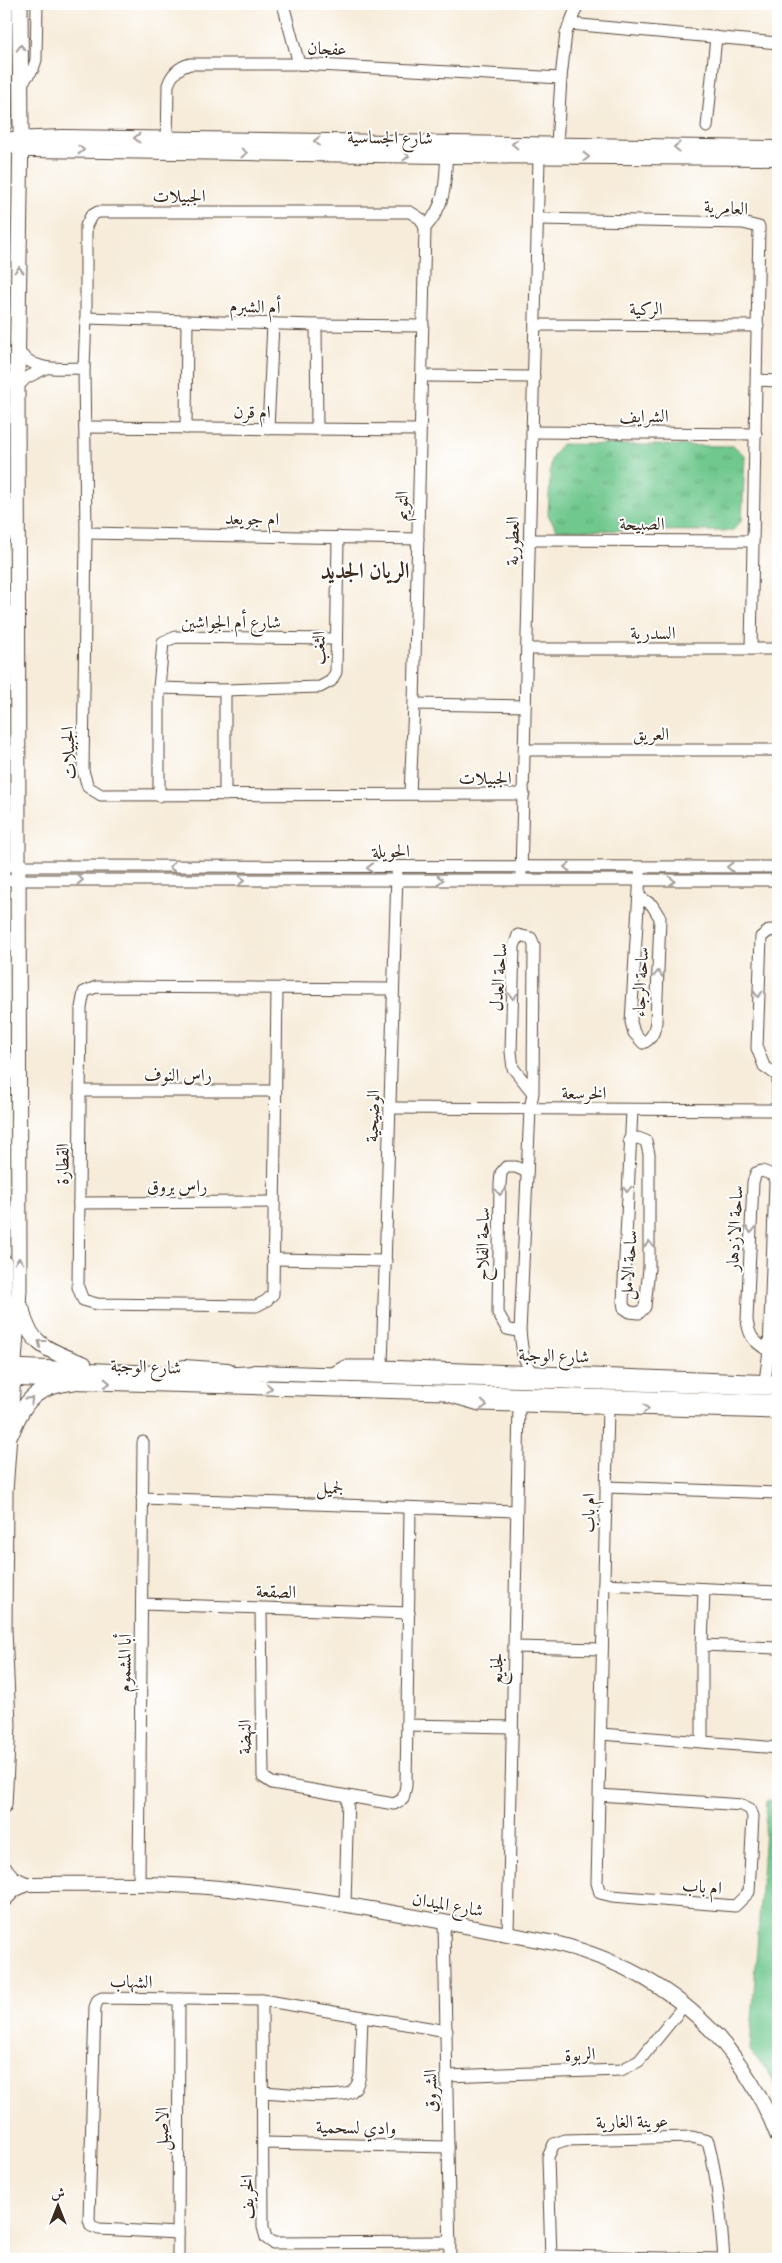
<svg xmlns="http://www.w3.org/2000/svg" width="782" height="2263" viewBox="0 0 782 2263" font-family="'EB Garamond',Amiri,serif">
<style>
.grass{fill:#70c88e;stroke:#567956}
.park{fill:url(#park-tufts);stroke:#567956}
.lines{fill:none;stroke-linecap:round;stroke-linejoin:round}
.minor-casing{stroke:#57473a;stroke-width:13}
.tertiary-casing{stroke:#57473a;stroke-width:16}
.secondary-casing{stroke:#57473a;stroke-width:17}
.minor{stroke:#fff;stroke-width:11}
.tertiary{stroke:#fff;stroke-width:14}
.secondary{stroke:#fff;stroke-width:15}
.oneway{stroke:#a79f9a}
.labels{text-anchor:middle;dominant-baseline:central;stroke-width:4;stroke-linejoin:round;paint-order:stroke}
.street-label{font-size:18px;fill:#3b2a1e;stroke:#fff}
.district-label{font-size:22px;font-weight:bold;fill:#3b2a1e;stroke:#fff}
</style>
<defs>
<pattern id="park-tufts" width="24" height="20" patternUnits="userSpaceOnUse" patternTransform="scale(1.25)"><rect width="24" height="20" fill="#70c88e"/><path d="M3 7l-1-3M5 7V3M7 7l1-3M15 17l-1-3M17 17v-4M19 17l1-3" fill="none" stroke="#5da373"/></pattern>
</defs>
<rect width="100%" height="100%" fill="#fff"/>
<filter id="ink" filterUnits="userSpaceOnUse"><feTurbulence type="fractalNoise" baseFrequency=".02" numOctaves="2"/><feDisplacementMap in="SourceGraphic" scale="10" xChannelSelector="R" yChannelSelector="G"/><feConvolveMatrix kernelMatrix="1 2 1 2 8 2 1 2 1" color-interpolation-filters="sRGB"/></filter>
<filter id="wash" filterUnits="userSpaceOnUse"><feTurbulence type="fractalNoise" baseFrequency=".0096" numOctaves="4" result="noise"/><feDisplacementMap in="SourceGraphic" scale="20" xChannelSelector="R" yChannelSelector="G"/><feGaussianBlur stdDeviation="1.12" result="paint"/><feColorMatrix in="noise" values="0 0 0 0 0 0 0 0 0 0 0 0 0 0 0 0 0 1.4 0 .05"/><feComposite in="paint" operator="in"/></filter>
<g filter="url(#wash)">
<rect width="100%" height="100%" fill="#f7ecda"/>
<path class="grass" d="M767,1801l11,1v288l-11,-20 -17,-19z"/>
<path class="park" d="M561,444l173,2 11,10 -3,64 -10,11 -175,-1 -9,-15 3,-55z"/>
</g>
<g filter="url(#ink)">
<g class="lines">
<defs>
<g id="minor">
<path d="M283,4l16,60"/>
<path d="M570,24l208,19"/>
<path d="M22,83l11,-14 3,-9 1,-56"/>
<path d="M707,127l9,-90"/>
<path d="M557,145l4,-67 5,-45 12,-29"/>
<path d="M167,147l1,-62c4,-12 11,-18 22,-21h109l262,14"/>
<path d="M538,219l205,4 16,4 -8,422"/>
<path d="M425,228c23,-25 20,-49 22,-80"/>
<path d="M86,318l230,7 107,1"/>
<path d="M316,325l1,104"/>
<path d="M535,325l223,1"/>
<path d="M17,350c18,23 41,18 67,18"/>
<path d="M423,376l111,1"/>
<path d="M757,380l21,1"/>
<path d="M17,387l9,-9 20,-10"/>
<path d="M85,427l335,3"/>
<path d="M186,428l1,-107"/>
<path d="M268,429l5,-105"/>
<path d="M532,432l224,2"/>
<path d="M86,533l332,6"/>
<path d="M530,540l223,1"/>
<path d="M527,649h251"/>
<path d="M159,688l66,2 95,-3 11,-6 5,-9 2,-135"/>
<path d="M225,690v105"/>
<path d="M414,704l111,2"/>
<path d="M525,750h253"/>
<path d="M410,794l4,-90 11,-476 -4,-9 -11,-7h-312l-7,4 -5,10v92l-2,50 2,165 -3,238 5,16 13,8 423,-1"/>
<path d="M159,796v-108l4,-46 13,-5 159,2"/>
<path d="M4,866l774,1"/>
<path d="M640,874l-9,148 3,11 9,10c10,-5 11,-11 13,-21l4,-104 -8,-13 -12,-8"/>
<path d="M521,875l18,-718"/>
<path d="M4,880h774"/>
<path d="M277,989l-4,305 -7,7 -10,5 -159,-2 -14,-4 -5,-13 3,-279 3,-16 12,-5 297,2"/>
<path d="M778,1076l-14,-10 -7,-18 4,-111 9,-7 8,2"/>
<path d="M81,1091h194"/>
<path d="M390,1108l388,2"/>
<path d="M778,1110v-37"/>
<path d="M629,1140l9,-2 8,3 3,13v114l-4,39 -6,6 -9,-1 -6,-4 -1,-6 9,-192"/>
<path d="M79,1203l195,-1"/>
<path d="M273,1259l113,2"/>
<path d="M520,1332l-13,-3 -9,-16 2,-129 1,-11 5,-6h10l11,5"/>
<path d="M382,1366l15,-492"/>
<path d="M531,1373l-8,-18 -3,-23 10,-223 3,-16 1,-148 -3,-7 -13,-3 -4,12 -3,105 2,16 20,25"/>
<path d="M331,1374l14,-8h37l396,15"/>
<path d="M765,1381l4,-30 6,-169 -2,-7 -11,-4 -6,2 -3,9 -6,138c2,17 7,22 22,31"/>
<path d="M448,1396l31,9 299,8"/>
<path d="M606,1487l172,6"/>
<path d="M142,1498l374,13"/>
<path d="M604,1584l174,8"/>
<path d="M142,1604l267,9"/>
<path d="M261,1609l2,168 9,6 122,21 9,-5 3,-13 4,-278"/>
<path d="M702,1645l76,3"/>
<path d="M514,1647l88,2"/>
<path d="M407,1725l105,2"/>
<path d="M601,1734l177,14"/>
<path d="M702,1740v-95l2,-56"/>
<path d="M599,1795l143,10 8,4 3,7 -4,76 -14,14 -123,-10 -12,-3 -3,-10 11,-476"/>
<path d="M139,1884l4,-442"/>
<path d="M345,1904l3,-108"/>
<path d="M444,1922l6,337"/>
<path d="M508,1934l11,-528"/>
<path d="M262,2000l1,227 3,11 7,5 177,-1"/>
<path d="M447,2076l174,-6 18,-9 46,-57"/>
<path d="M264,2092c17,1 74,8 87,0 6,-4 8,-11 9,-17l2,-58"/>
<path d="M264,2143l184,4"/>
<path d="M178,2233l-79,-4 -8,-3 -2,-6 6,-213 3,-7 4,-2 160,2 185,31"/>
<path d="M551,2256l172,3"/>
<path d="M178,2259l1,-260"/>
<path d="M551,2259l-3,-102 6,-13 11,-4 127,-3 16,4c10,39 13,78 16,118"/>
</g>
<g id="tertiary">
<path d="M12,139l51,-2 715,11"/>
<path d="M4,141l17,9h11l414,6 332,2"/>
<path d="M184,1367l44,3"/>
<path d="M254,1372l524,16"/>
<path d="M4,1378l70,4 704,20"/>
<path d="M4,1868l9,10 13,6c64,0 129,-2 193,4 113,11 225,34 336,55 107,27 183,91 223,194"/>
<path d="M4,1900l10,-10 12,-6"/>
</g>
<g id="secondary">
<path d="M4,124l1,-120"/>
<path d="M4,1262v97l2,11"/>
<path d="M22,1309c6,37 31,43 62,55"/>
<path d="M4,1370l9,-3 198,9 53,-3"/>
<path d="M12,1432c13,-34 25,-45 62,-50"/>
<path d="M4,1805l4,-80 -4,-96 1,-137 14,-202 -2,-903 4,-257 -1,-126"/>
</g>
</defs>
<use href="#minor" class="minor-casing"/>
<use href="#tertiary" class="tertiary-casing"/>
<use href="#secondary" class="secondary-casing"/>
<use href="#minor" class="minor"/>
<use href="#tertiary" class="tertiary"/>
<use href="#secondary" class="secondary"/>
</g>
<defs><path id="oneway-chevron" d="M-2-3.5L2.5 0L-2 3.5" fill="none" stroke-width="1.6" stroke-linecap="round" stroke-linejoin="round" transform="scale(1.25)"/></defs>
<g class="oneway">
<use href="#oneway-chevron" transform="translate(21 48) rotate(-91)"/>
<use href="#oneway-chevron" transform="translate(137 138) rotate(-179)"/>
<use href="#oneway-chevron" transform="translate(317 141) rotate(-179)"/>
<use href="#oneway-chevron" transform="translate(515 144) rotate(-179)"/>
<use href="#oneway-chevron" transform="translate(677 147) rotate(-179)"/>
<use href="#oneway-chevron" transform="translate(81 150) rotate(1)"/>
<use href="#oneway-chevron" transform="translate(244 153) rotate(1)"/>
<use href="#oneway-chevron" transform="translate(406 156) rotate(1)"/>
<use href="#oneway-chevron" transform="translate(586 157)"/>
<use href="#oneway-chevron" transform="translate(19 270) rotate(-89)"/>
<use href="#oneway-chevron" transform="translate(172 867) rotate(-180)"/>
<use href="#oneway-chevron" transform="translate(567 867) rotate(180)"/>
<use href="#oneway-chevron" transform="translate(730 867) rotate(180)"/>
<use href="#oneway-chevron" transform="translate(370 868) rotate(-180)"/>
<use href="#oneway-chevron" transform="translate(80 880)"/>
<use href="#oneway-chevron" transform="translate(242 880)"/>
<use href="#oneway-chevron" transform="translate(440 880)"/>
<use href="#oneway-chevron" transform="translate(672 881)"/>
<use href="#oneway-chevron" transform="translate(658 974) rotate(-88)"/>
<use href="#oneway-chevron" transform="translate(758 994) rotate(92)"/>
<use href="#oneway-chevron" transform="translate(513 996) rotate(92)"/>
<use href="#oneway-chevron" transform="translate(627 1189) rotate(92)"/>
<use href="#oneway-chevron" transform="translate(500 1192) rotate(91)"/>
<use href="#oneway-chevron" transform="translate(751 1230) rotate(92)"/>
<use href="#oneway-chevron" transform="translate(649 1244) rotate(-90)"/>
<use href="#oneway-chevron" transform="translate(19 1261) rotate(-90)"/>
<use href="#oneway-chevron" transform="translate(41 1343) rotate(-142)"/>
<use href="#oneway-chevron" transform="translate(107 1383) rotate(2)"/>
<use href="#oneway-chevron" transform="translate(269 1388) rotate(2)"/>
<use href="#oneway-chevron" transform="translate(30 1400) rotate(-46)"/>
<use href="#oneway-chevron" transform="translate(484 1405) rotate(4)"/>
<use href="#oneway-chevron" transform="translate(646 1409) rotate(2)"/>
</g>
</g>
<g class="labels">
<g class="street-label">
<text transform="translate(327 48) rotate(3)">عفجان</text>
<text transform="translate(390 137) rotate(1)">شارع الجساسية</text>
<text x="179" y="195">الجبيلات</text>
<text transform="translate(726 207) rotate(4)">العامرية</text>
<text transform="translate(255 306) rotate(2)">أم الشبرم</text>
<text x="646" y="308">الركية</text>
<text x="252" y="411">ام قرن</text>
<text x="644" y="415">الشرايف</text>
<text transform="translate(401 506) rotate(-89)">التويم</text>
<text transform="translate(252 518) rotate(1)">ام جويعد</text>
<text x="642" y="523">الصبيحة</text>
<text transform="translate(512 541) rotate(-89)">العطورية</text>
<text x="231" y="621">شارع أم الجواشين</text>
<text x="653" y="632">السدرية</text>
<text transform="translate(318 648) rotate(-89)">الثغب</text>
<text x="651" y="733">العريق</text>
<text transform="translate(68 753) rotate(-93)">الجبيلات</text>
<text x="485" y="777">الجبيلات</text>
<text x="391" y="850">الحويلة</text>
<text transform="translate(498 977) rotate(-86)">ساحة العدل</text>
<text transform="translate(640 982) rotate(-87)">ساحة الرجاء</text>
<text x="178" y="1074">راس النوف</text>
<text x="584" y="1092">الخرسعة</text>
<text transform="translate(372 1116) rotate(-88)">الوضيحية</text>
<text transform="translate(62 1164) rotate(-89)">القطارة</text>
<text x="177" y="1185">راس بروق</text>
<text transform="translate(734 1228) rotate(-87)">ساحة الازدهار</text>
<text transform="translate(482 1244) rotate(-89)">ساحة الفلاح</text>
<text transform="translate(628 1265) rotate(-86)">ساحة الامل</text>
<text transform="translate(554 1355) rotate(2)">شارع الوجبة</text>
<text transform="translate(146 1366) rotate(2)">شارع الوجبة</text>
<text transform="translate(330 1487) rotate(2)">لجميل</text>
<text transform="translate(588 1513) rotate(-89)">ام باب</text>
<text transform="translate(276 1591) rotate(2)">الصقعة</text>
<text transform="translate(124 1663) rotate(-89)">أبا المشموم</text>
<text transform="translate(496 1669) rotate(-89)">لجذيع</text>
<text transform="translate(244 1737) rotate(-90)">النهضة</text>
<text transform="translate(702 1886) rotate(5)">ام باب</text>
<text transform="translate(448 1904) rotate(10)">شارع الميدان</text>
<text transform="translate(131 1981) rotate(1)">الشهاب</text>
<text transform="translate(580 2054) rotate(-2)">الربوة</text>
<text transform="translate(430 2091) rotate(-91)">الشروق</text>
<text transform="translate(632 2121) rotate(-1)">عوينة الغارية</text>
<text transform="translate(356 2127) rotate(1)">وادي لسحمية</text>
<text transform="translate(161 2129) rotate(-90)">الاصيل</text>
<text transform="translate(246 2197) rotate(-90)">الخريف</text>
</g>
<g class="district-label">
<text x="365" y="570">الريان الجديد</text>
</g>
</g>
<rect width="782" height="2263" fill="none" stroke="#fff" stroke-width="20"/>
<g transform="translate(58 2206)" stroke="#ffffff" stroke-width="4" paint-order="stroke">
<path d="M0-4L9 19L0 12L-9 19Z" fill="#3b2a1e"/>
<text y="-8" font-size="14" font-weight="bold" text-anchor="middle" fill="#3b2a1e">ش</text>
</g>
</svg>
